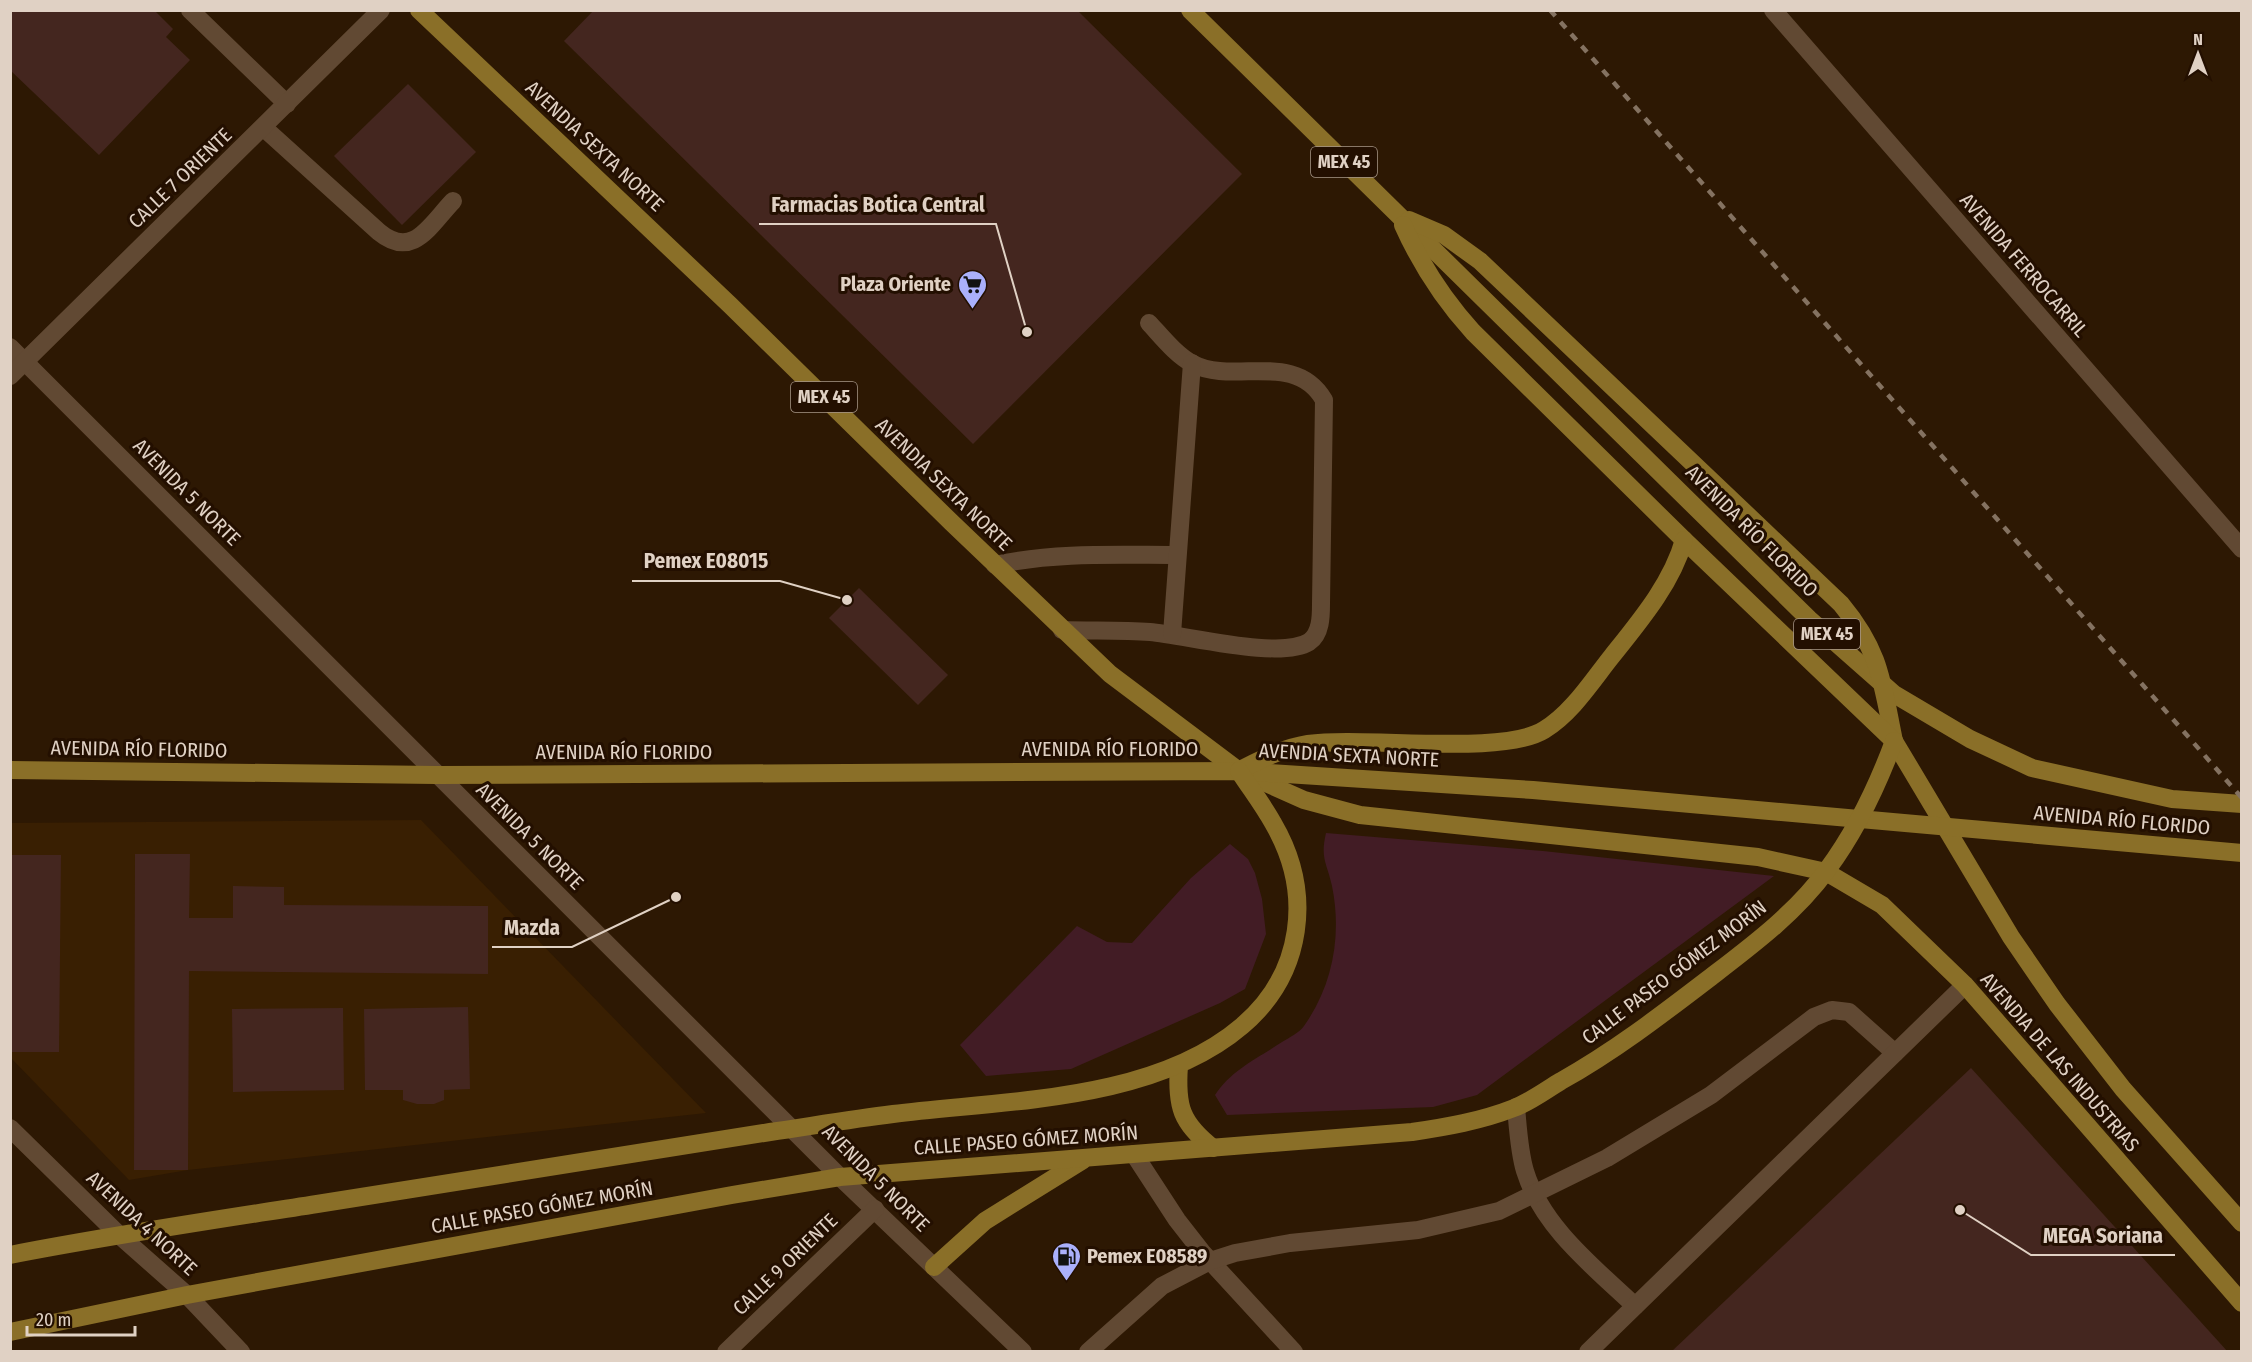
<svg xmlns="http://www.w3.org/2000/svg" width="2252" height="1362" viewBox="0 0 2252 1362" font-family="'Fira Sans Condensed',sans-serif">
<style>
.built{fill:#391f02}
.green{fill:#421c25}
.building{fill:#44261f}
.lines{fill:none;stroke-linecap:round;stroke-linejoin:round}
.minor{stroke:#614933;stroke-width:18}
.major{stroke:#8a6f28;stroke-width:18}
.rail{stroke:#847261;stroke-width:4.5;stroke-dasharray:8 8;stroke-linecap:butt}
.labels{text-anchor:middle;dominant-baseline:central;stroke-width:6;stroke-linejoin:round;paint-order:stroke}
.shield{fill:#230f00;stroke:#a79789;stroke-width:1.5}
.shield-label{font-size:18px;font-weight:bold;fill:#e0d1c4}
.street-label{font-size:20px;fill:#e0d1c4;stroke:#230f00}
.poi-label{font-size:20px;font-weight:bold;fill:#e0d1c4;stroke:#230f00;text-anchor:end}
.leader{fill:none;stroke:#e0d1c4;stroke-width:2}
.callout-dot{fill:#e0d1c4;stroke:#230f00;stroke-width:2}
.callout-label{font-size:21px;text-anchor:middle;font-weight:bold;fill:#e0d1c4;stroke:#230f00;stroke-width:6;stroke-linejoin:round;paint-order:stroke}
</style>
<rect width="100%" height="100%" fill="#2d1803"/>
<path class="built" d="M421,820l285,293 -518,57 -59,10 -118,-122 -1,-235z"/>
<g class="green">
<path d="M1326,833l217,18 231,25 -297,219 -44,12 -206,8 -12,-20c16,-25 43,-37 67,-53 8,-5 17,-9 22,-16 29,-41 38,-91 28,-140 -5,-23 -12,-27 -6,-53z"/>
<path d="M1230,844l18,15 7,14 7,26 4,35 -21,55 -25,14 -149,66 -85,7 -26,-31 117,-119 30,16 25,1 59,-65z"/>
</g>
<g class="building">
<path d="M10,10h144l19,19 -7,8 24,23 -91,95 -89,-85z"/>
<path d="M594,10h483l165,164 -269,270 -409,-403z"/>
<path d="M408,84l68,68 -74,73 -68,-69z"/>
<path d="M859,588l89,87 -30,30 -89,-87z"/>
<path d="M135,854h55l-1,64h44v-32l51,1v18l204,1v68l-299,-3 -1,199h-54z"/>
<path d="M10,855h51l-2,197h-49z"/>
<path d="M468,1007l2,82 -26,1v10l-10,4h-17l-14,-4v-10h-38l-1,-81z"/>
<path d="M343,1008l1,82 -111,2 -1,-83z"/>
<path d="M1971,1068l257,284h-557z"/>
</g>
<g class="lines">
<g class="minor">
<path d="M190,10l97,94"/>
<path d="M1773,10l469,539"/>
<path d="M264,128l115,104c34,28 51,-7 74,-31"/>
<path d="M10,347l830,830 183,175"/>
<path d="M10,376l371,-366"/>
<path d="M995,565c60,-13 120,-10 182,-10"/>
<path d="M1062,630c29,1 59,0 88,2 36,3 130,28 159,10 12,-8 12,-26 12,-38l3,-204c-29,-50 -90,-15 -131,-36 -17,-9 -31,-27 -44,-41"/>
<path d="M1172,634l20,-271"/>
<path d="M1516,1107c2,21 3,44 9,64 17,56 70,97 110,135"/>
<path d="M10,1128l108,106 69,61 54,57"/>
<path d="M1134,1154l43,66 25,32 92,100"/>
<path d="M726,1352l149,-143"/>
<path d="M1088,1352l74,-66 48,-25 25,-8 55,-10 128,-13 81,-19 108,-53 104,-63 103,-78 18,-7 17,2 46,41"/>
<path d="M1588,1352l377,-367"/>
</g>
<g class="major">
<path d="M419,10l311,295 221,217 159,152 129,97 65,29 56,15 398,42 68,15 56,33 83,80 277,318"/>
<path d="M1190,10l619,609 85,75 76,45 62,29 140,31 70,5"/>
<path d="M1409,220l35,15 36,26 361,343c40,48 41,79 53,137"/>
<path d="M1403,225c18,40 40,74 70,107l211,208 210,201 117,196 46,67 66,85 119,134"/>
<path d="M10,770l426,5 803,-4 294,19 709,63"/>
<path d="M1240,770c22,-11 43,-22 68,-26 57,-8 194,12 236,-14 28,-17 48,-49 68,-74 28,-35 60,-73 72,-116"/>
<path d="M1179,1066c-3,40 2,57 34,82"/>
<path d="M10,1255c102,-20 205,-35 307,-51 151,-25 302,-49 453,-72 41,-6 82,-13 123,-18 111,-14 260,-12 349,-88 61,-52 72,-133 31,-203 -10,-18 -23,-35 -34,-52"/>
<path d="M934,1267l51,-46 98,-61"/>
<path d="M10,1332l177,-37 545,-100 108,-18 572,-45c34,-5 69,-11 102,-24 16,-6 32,-18 47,-27 52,-29 99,-65 146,-101 43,-33 88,-66 120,-110 29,-39 50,-83 67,-129"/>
</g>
<path class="rail" d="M1550,10l692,788"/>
</g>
<defs>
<symbol id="supermarket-pin" viewBox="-11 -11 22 30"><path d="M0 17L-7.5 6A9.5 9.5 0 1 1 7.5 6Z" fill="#aab0fb" stroke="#230f00"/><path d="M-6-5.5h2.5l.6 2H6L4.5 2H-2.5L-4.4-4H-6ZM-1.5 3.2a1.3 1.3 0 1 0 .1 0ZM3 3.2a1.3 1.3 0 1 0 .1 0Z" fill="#111"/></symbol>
<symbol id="fuel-pin" viewBox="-11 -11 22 30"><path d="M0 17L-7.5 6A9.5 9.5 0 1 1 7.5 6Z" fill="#aab0fb" stroke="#230f00"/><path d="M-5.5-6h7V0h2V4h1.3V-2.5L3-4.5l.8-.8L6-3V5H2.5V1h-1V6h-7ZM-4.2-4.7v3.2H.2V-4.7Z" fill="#111"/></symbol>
</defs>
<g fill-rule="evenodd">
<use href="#supermarket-pin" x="956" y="268" width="33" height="45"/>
<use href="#fuel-pin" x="1050" y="1240" width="33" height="45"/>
</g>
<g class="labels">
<g class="shield">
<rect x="1311" y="147" width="66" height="30" rx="4.5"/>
<rect x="791" y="382" width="66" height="30" rx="4.5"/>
<rect x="1794" y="619" width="66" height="30" rx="4.5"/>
</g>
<g class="shield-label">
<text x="1344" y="162">MEX 45</text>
<text x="824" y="397">MEX 45</text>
<text x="1827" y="634">MEX 45</text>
</g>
<g class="street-label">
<text transform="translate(595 146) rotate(43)">AVENDIA SEXTA NORTE</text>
<text transform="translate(180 178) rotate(-44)">CALLE 7 ORIENTE</text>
<text transform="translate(2024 265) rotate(49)">AVENIDA FERROCARRIL</text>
<text transform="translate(944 484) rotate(44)">AVENDIA SEXTA NORTE</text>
<text transform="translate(187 492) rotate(45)">AVENIDA 5 NORTE</text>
<text transform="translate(1752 531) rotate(45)">AVENIDA RÍO FLORIDO</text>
<text transform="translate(139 749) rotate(1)">AVENIDA RÍO FLORIDO</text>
<text x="1110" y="749">AVENIDA RÍO FLORIDO</text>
<text x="624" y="752">AVENIDA RÍO FLORIDO</text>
<text transform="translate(1349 755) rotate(3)">AVENDIA SEXTA NORTE</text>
<text transform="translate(2122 820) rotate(5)">AVENIDA RÍO FLORIDO</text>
<text transform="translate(530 836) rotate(45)">AVENIDA 5 NORTE</text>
<text transform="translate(1674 972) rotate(-37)">CALLE PASEO GÓMEZ MORÍN</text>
<text transform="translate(2060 1062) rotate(49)">AVENDIA DE LAS INDUSTRIAS</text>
<text transform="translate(1026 1140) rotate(-4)">CALLE PASEO GÓMEZ MORÍN</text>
<text transform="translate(876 1178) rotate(45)">AVENIDA 5 NORTE</text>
<text transform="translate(542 1207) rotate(-10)">CALLE PASEO GÓMEZ MORÍN</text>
<text transform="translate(142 1223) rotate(43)">AVENIDA 4 NORTE</text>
<text transform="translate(785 1264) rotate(-44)">CALLE 9 ORIENTE</text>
</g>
<g class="poi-label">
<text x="951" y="284">Plaza Oriente</text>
<text x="1087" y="1256" text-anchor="start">Pemex E08589</text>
</g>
</g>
<path class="leader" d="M1027 332L996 224H759M847 600L780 581H632M676 897L572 947H492M1960 1210L2031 1255H2175"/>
<g class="callout-dot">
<circle cx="1027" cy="332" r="6"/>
<circle cx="847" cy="600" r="6"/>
<circle cx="676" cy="897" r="6"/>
<circle cx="1960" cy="1210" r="6"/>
</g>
<g class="callout-label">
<text x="878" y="212">Farmacias Botica Central</text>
<text x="706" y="568">Pemex E08015</text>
<text x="532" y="935">Mazda</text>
<text x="2103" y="1243">MEGA Soriana</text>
</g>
<rect width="2252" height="1362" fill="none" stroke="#e0d1c4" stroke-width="24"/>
<g transform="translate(2198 54)" stroke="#230f00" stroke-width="4.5" paint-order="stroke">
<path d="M0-4.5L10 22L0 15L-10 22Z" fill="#e0d1c4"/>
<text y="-9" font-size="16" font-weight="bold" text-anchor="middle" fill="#e0d1c4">N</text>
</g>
<path d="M27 1326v9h108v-9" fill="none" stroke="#e0d1c4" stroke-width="3"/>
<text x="36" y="1326" font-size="18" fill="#e0d1c4" stroke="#230f00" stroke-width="4.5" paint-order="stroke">20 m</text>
</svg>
